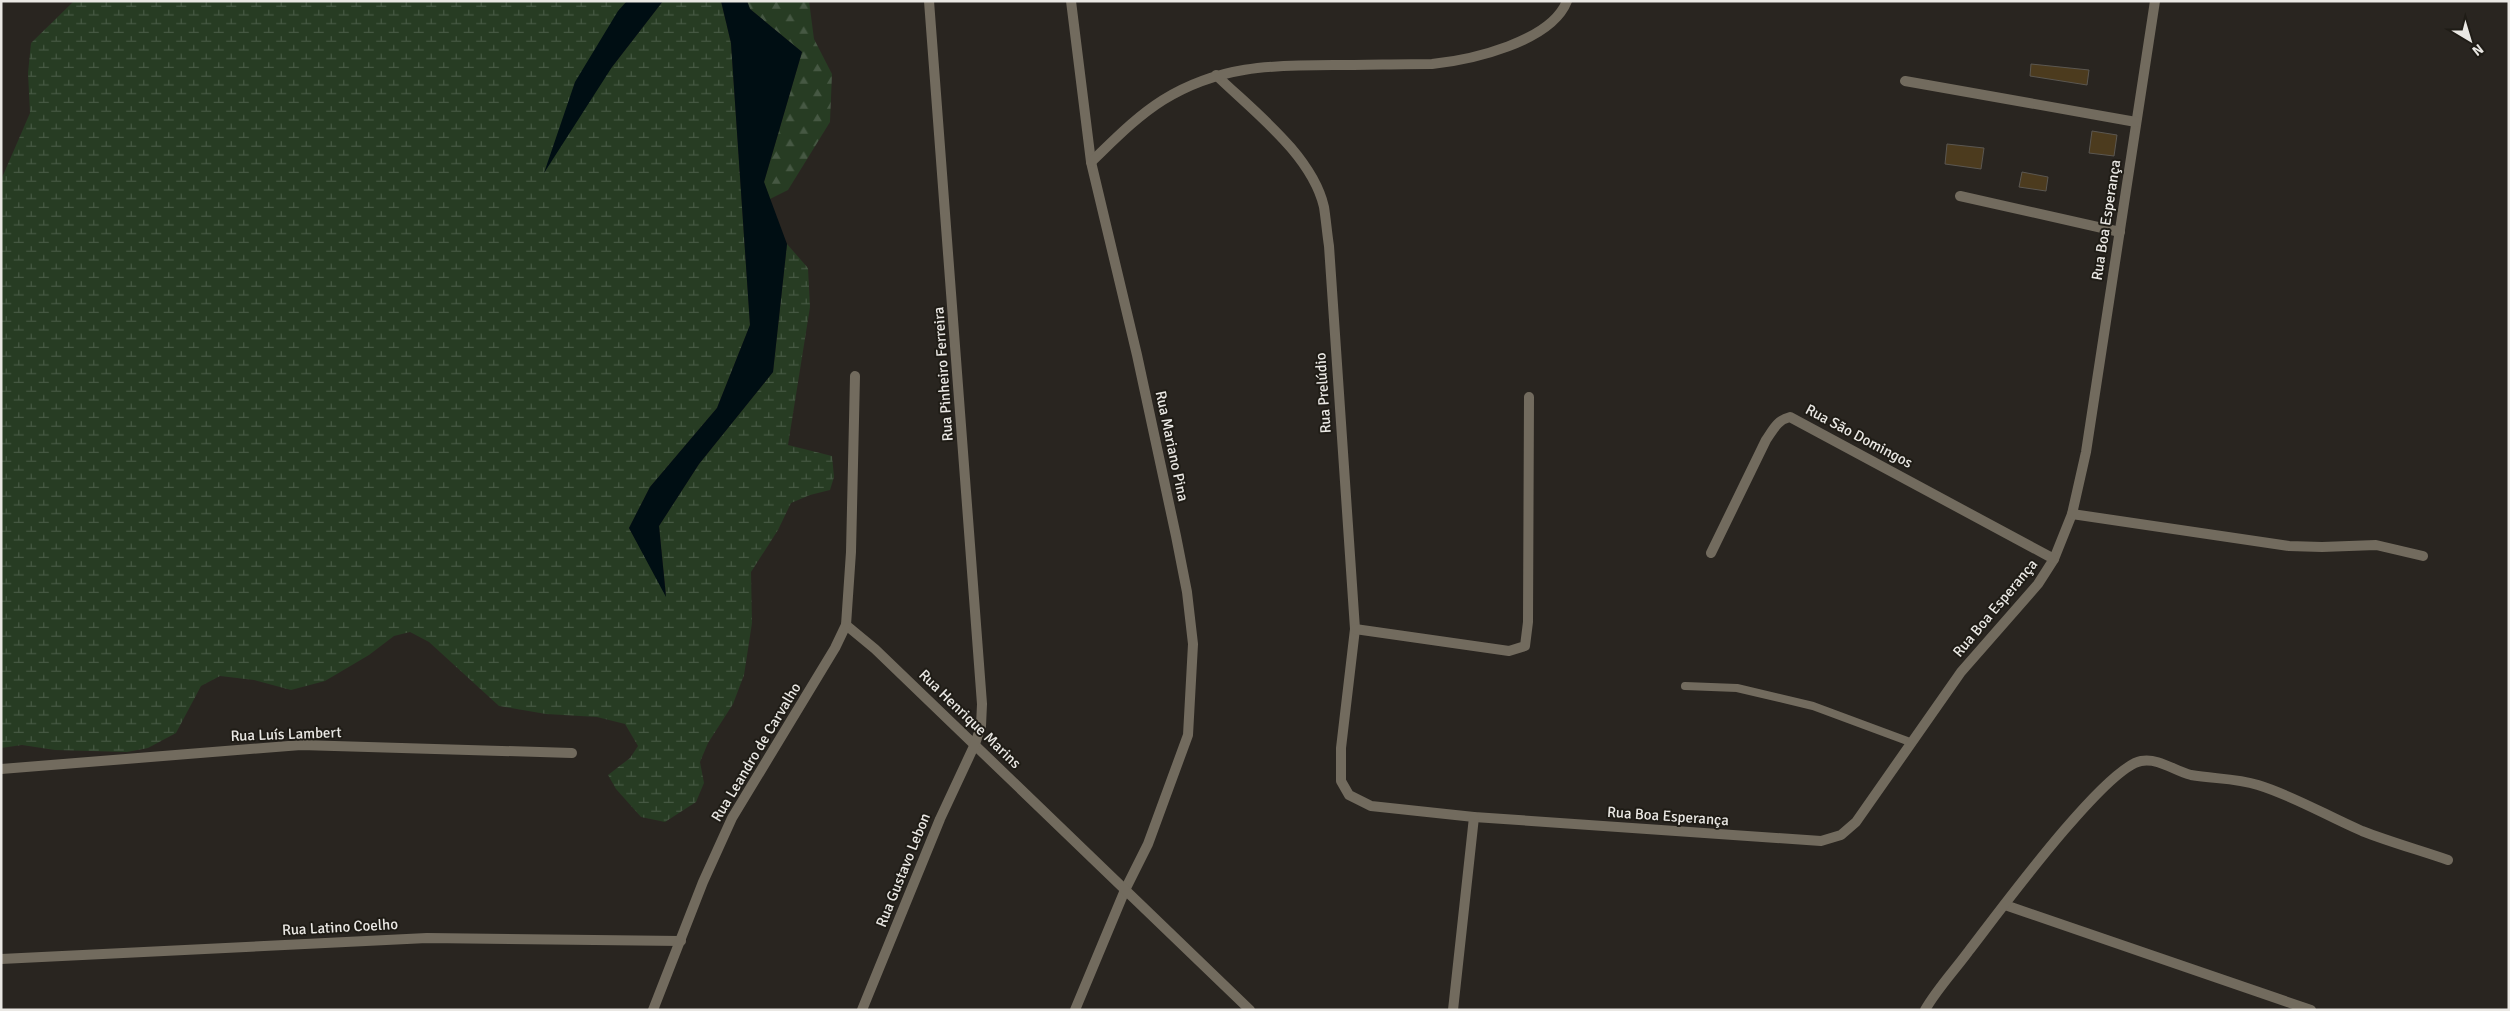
<svg xmlns="http://www.w3.org/2000/svg" width="2510" height="1011" viewBox="0 0 2510 1011" font-family="Signika,sans-serif">
<style>
.forest{fill:url(#forest-firs)}
.wetland{fill:url(#wetland-marsh)}
.water{fill:#000e13}
.building{fill:#4c3b1e;stroke:#5b5751}
.lines{fill:none;stroke-linecap:round;stroke-linejoin:round}
.lane{stroke:#726b5e;stroke-width:8}
.street{stroke:#726b5e;stroke-width:10}
.labels{text-anchor:middle;dominant-baseline:central;stroke-width:4;stroke-linejoin:round;paint-order:stroke}
.street-label{font-size:15px;fill:#eae8e4;stroke:#1f1c16}
</style>
<defs>
<pattern id="forest-firs" width="22" height="20" patternUnits="userSpaceOnUse" patternTransform="scale(1.25)"><rect width="22" height="20" fill="#273c23"/><path d="M5 1l3.5 6h-7zM16 11l3.5 6h-7z" fill="#465843"/></pattern>
<pattern id="wetland-marsh" width="20" height="14" patternUnits="userSpaceOnUse" patternTransform="scale(1.25)"><rect width="20" height="14" fill="#273c23"/><path d="M1 5h8M5 5V1M11 12h8M15 12V8" fill="none" stroke="#465843"/></pattern>
</defs>
<rect width="100%" height="100%" fill="#292520"/>
<path class="forest" d="M747,1h62l5,38 18,35 -2,48 -42,68 -18,9 -6,-17 38,-130 -52,-43z"/>
<path class="wetland" d="M74,1h553l-9,10 -6,56 51,-66h58l10,42 19,282 -33,83 -67,79 -21,41 37,67 -7,-69 40,-62 74,-92 14,-128 21,24 2,39 -22,138 44,11 2,21 -4,13 -20,5 -19,8 -13,27 -27,42 1,51 -8,52 -11,29 -25,39 -8,19 4,21 -8,19 -31,20 -24,-5 -25,-28 -8,-14 22,-17 8,-12 -13,-22 -28,-7 -51,-3 -47,-8 -70,-64 -19,-10 -16,4 -25,19 -44,26 -34,9 -37,-10 -34,-4 -19,10 -25,47 -28,15 -21,4 -72,-2 -33,-5 -21,3v-568l29,-67 -2,-40 3,-30z"/>
<g class="water">
<path d="M627,1h36l-51,66 -68,106 31,-91 43,-71z"/>
<path d="M721,1h26l3,8 52,43 -38,130 23,62 -14,128 -74,92 -40,62 7,71 -37,-69 21,-41 67,-79 33,-83 -19,-282z"/>
</g>
<g class="building">
<path d="M2031,64l58,6 -2,15 -57,-9z"/>
<path d="M2092,131l25,4 -3,21 -25,-3z"/>
<path d="M1947,144l37,4 -3,21 -36,-5z"/>
<path d="M2022,172l26,5 -2,14 -27,-4z"/>
</g>
<g class="lines">
<path class="lane" d="M1685,686l52,2 76,18 97,36"/>
<g class="street">
<path d="M1071,1l20,161 46,193 39,181 11,56 6,52 -5,91 -40,109 -23,46 -50,120"/>
<path d="M1216,75c37,36 96,80 108,132 2,13 3,26 5,39l26,383 -14,119v33l8,14 22,11 103,11 347,24 20,-6 15,-13 105,-150 77,-88 16,-25 18,-45 14,-62 69,-451"/>
<path d="M1905,81l231,41"/>
<path d="M1091,162c23,-22 45,-45 72,-62 55,-34 107,-35 170,-35 33,0 66,-1 99,-1 39,-4 119,-22 135,-63"/>
<path d="M1960,196l160,36"/>
<path d="M2072,514l217,32 33,1 54,-2 47,11"/>
<path d="M1711,553l55,-113c7,-10 11,-20 24,-23l264,142"/>
<path d="M846,625l29,24 375,361"/>
<path d="M1355,629l154,22 16,-5 3,-24 1,-225"/>
<path d="M1,769l300,-24 271,8"/>
<path d="M2005,905l306,105"/>
<path d="M1,959l426,-21 254,3"/>
<path d="M653,1010l50,-128 29,-64 103,-170 11,-23 5,-73 4,-176"/>
<path d="M862,1010l78,-191 35,-75 6,-18 1,-22 -53,-703"/>
<path d="M1453,1010l21,-193"/>
<path d="M1925,1010c12,-21 29,-39 43,-58 28,-36 136,-184 173,-191 19,-3 33,10 50,14 23,4 45,3 67,10 36,11 69,31 104,46 28,11 57,19 86,29"/>
</g>
</g>
<g class="labels">
<g class="street-label">
<text transform="translate(2106 220) rotate(-81)">Rua Boa Esperança</text>
<text transform="translate(943 374) rotate(-94)">Rua Pinheiro Ferreira</text>
<text transform="translate(1323 393) rotate(-94)">Rua Prelúdio</text>
<text transform="translate(1859 436) rotate(28)">Rua São Domingos</text>
<text transform="translate(1172 446) rotate(78)">Rua Mariano Pina</text>
<text transform="translate(1995 608) rotate(-50)">Rua Boa Esperança</text>
<text transform="translate(970 719) rotate(44)">Rua Henrique Marins</text>
<text transform="translate(286 734) rotate(-2)">Rua Luís Lambert</text>
<text transform="translate(756 752) rotate(-59)">Rua Leandro de Carvalho</text>
<text transform="translate(1668 816) rotate(4)">Rua Boa Esperança</text>
<text transform="translate(903 870) rotate(-68)">Rua Gustavo Lebon</text>
<text transform="translate(340 927) rotate(-3)">Rua Latino Coelho</text>
</g>
</g>
<rect width="2510" height="1011" fill="none" stroke="#eae8e4" stroke-width="5"/>
<g transform="translate(2470 40) rotate(142)" stroke="#1f1c16" stroke-width="4" paint-order="stroke">
<path d="M0-4L9 19L0 12L-9 19Z" fill="#eae8e4"/>
<text y="-8" font-size="14" font-weight="bold" text-anchor="middle" fill="#eae8e4">N</text>
</g>
</svg>
